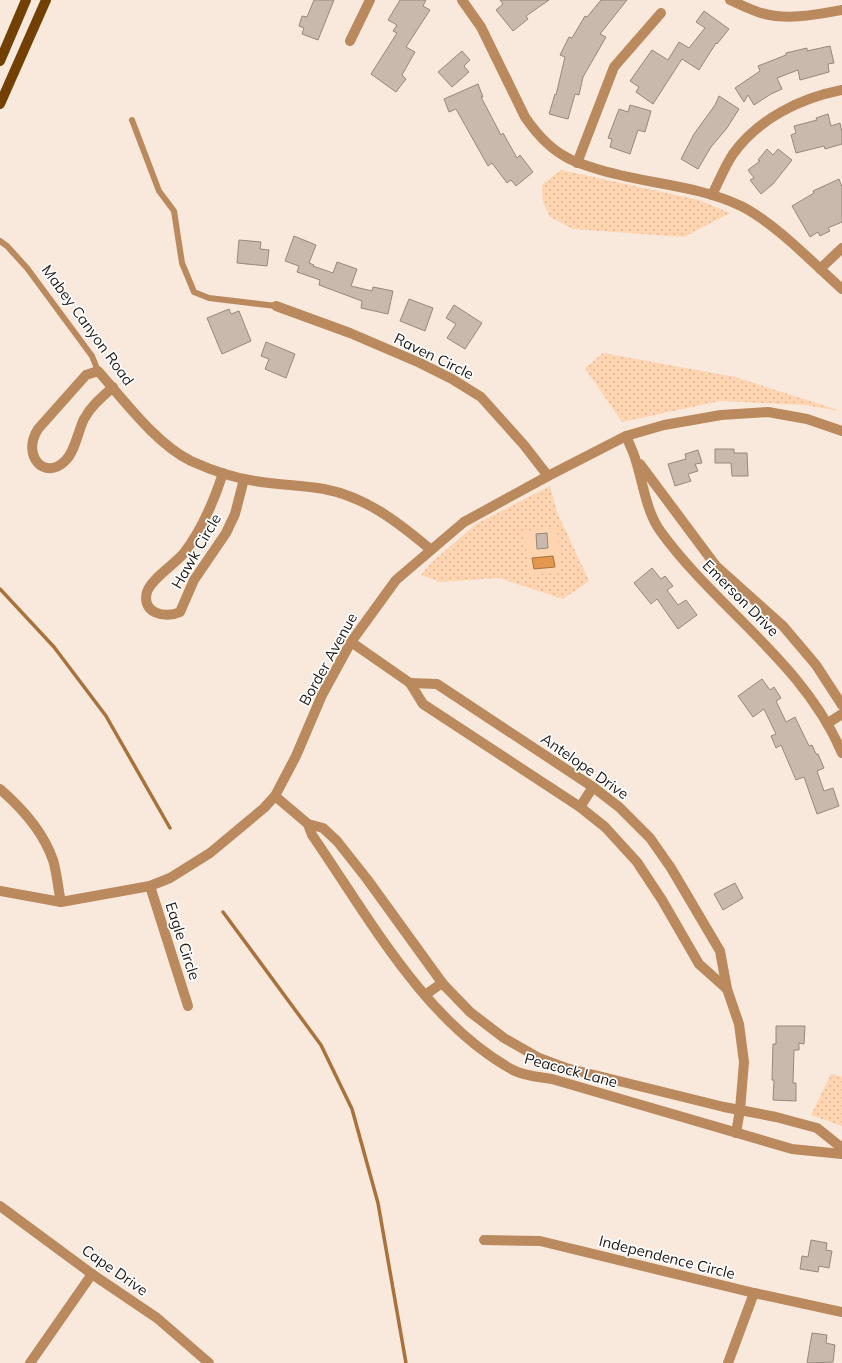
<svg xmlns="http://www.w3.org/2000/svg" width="842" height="1363" viewBox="0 0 842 1363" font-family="Mulish,sans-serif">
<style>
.green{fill:url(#green-dots)}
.pitch{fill:#fed4b1}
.water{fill:#e4974e;stroke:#a9723d}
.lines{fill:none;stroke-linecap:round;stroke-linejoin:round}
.stream{stroke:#a9723d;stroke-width:3.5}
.building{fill:#c8b9ac;stroke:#96887c}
.service{stroke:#ba895d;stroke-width:6}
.minor{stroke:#ba895d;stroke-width:10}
.tertiary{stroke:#ba895d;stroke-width:10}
.primary{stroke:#724003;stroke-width:10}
.labels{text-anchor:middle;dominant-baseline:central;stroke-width:3.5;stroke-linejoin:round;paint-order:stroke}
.street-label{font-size:15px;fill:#201a16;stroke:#fff}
</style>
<defs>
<pattern id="green-dots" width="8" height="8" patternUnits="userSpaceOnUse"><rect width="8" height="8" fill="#fed4b1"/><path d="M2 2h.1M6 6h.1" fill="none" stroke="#d9b598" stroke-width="1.8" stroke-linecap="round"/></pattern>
</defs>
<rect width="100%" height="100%" fill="#f9e9dc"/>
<g class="green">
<path d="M561,170l138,30 31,13 -46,24 -111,-8 -23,-12 -7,-15 -1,-17z"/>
<path d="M603,353l132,24 106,34 -36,-6 -85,-4 -98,21 -37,-54z"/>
<path d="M550,486l7,26 32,69 -26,18 -64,-21 -59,4 -19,-7 10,-12 45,-39z"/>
<path d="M831,1074l11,3v49l-31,-11z"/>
</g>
<path class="pitch" d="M557,528l4,44 -32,3 -5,-44z"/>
<path class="water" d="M553,556l2,11 -21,2 -2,-11z"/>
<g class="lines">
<g class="stream">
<path d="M0,589l54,58 52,69 64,112"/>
<path d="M223,912l98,133 31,64 26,94 28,160"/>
</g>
</g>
<g class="building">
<path d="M314,0h20l-16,40 -16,-6 2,-6 -5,-2 3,-10 5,1z"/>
<path d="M400,0h26l-3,6 7,4 -24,37 9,5 -13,23 4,4 -10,13 -25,-18 26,-41 -4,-2 4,-6 -9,-5z"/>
<path d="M500,0h49l-23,16 2,3 -15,12 -17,-21 7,-6z"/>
<path d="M601,0h26l-27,34 6,3 -23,40 -4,18 -4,-1 -7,25 -19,-5 6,-20 1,1 9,-38 -5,-2 9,-18 3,1 13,-22 2,1z"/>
<path d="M704,11l25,18 -12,15 -1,-1 -17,27 -17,-11 -29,45 -17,-12 3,-5 -9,-6 22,-31 16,10 11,-18 10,6 16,-20 -9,-6z"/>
<path d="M830,46l4,17 -6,1 1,8 -29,8 -2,-10 -21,8 5,11 -11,5 -17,11 -6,-10 -4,7 -9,-14 25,-17 -2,-5 28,-11v-2l21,-5v3z"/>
<path d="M462,51l8,9 -6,6 5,6 -17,15 -14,-15z"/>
<path d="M478,84l5,13h-2l20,38 2,-2 14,25 3,-3 13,17 -17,14 -5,-6 -4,3 -15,-20 -4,3 -32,-57 -7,3 -5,-13z"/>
<path d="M719,96l20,13 -12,19 -16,19 -13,22 -17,-10 13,-25 21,-29z"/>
<path d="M630,105l21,6 -6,21 -7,-2 -8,24 -20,-7 2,-8 -4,-1 11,-29 9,3z"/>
<path d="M828,114l3,12 9,-3 2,9v12l-17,5 -1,-3 -28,7 -5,-18 5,-2 -2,-7 23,-6 -1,-2z"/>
<path d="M767,149l6,6 5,-6 14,11 -19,24 -12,10 -11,-14 4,-2 -6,-8 12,-9 -2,-1z"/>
<path d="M839,179l3,8v35l-14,6 2,3 -10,5 -2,-4 -8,5 -18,-31 22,-13 -1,-2z"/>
<path d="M294,236l22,9 -7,18 5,2 -1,1 20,7 4,-11 20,7 -6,17 21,5 1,-4 20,4 -5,23 -27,-6 1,-7 -43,-16 1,-5 -23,-8 2,-6 -14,-5z"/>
<path d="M239,240l22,2 -1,7 9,1 -2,16 -30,-3z"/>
<path d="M409,299l24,9 -8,23 -25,-10z"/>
<path d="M454,305l28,18 -17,26 -18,-11 9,-14 -10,-6z"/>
<path d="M229,309l2,5 8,-3 12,30 -29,13 -15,-36z"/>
<path d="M266,342l29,12 -9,24 -21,-9 4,-10 -8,-3z"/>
<path d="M715,449h19v4h13l1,23h-16l-1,-13h-16z"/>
<path d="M698,450l4,13 -7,1 3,7 -10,3 3,7 -16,5 -7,-22 18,-5 -1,-5z"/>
<path d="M547,533l1,15 -11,1 -1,-15z"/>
<path d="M652,568l9,11 4,-3 8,10 -6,4 11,15 8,-5 11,15 -19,14 -21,-30 -6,5 -17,-21z"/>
<path d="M762,679l8,11 4,-3 7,11 -5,3 10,21 9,-5 14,29 3,-1 4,9h2l6,14 -7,3 7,20 9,-3 6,18 -22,8 -13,-37 -8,3 -15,-35 -5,3 -5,-12 5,-2 -12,-25 -11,8 -15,-21z"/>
<path d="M735,883l8,15 -20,12 -9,-16z"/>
<path d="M776,1026h29l-1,18 -5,-1v7h-5l-1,33h3v18l-23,-1 1,-20h-2l1,-36h3z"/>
<path d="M811,1240l16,3 -1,7 6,1 -3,17 -10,-2 -1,6 -18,-3 2,-13 6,1z"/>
<path d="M812,1333l15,2 -1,8 9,2 -2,17 -26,1z"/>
</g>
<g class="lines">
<g class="service">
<path d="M132,120l27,71 15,20 8,52 12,29 15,6 67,8"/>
<path d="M0,241l7,5 20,22 65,88 6,15"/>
</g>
<g class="minor">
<path d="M462,0l19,27 44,90c11,16 24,31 41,40 8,5 18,8 28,11 48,16 101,16 147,38 34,17 72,57 101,83"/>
<path d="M730,0c9,4 19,9 28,12 27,9 57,3 84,-2"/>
<path d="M350,41l20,-41"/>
<path d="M577,163l37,-96 47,-54"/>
<path d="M712,195c7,-14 13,-29 21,-41 26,-36 68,-56 109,-64"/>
<path d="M820,269l22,-21"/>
<path d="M276,306l74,27 70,30 32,16 29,18 43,48 24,31"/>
<path d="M113,387c-11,10 -22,19 -29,32 -6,12 -9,33 -19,42 -20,20 -44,-5 -27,-32l48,-54 12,-4c26,29 58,73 93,90 20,9 43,17 64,20 22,4 46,4 69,8 42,8 74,33 106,60"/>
<path d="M626,436c3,7 7,15 9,22 8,24 11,54 26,74 56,77 143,131 181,221"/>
<path d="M640,464l76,102 67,60 33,39 26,40"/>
<path d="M223,473c-9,28 -20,55 -39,80 -10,12 -33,26 -37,39 -6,21 18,27 33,20l14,-32 32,-47 9,-19 9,-35"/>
<path d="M351,642l59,41 13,21 157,103 25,20 32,35 25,38 37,64 28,25"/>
<path d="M410,683l27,1 156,103 26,20 31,31 21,30 49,83 7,38 12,35 5,38 -4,48 -4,23"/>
<path d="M828,723l14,-9"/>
<path d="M0,789c22,19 43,42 53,71 4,13 5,29 8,42"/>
<path d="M275,796l33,28 15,4 14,13 30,38 76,105 27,28 34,26 35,20 27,10 158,39 52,10 41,11 25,20"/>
<path d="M580,807l13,-20"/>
<path d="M308,824l4,11c56,81 113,187 201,235 11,6 27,7 39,9l240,70 50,5"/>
<path d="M150,886l38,120"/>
<path d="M425,995l17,-12"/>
<path d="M0,1206l92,68 65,44 52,45"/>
<path d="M484,1240l56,1 214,52 88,19"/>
<path d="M30,1363l62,-89"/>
<path d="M728,1363l26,-70"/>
</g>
<path class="tertiary" d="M0,891l61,11 89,-16 20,-8 40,-25 54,-45 11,-12 21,-40 26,-61 29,-53 45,-62 68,-58 84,-46 78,-40 38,-11 57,-10 47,-3 39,7 35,12"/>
<g class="primary">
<path d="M0,61l26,-61"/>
<path d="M0,104l46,-104"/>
</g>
</g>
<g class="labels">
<g class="street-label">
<text transform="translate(88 325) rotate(54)">Mabey Canyon Road</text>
<text transform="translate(434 356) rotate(26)">Raven Circle</text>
<text transform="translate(196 551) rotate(-60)">Hawk Circle</text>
<text transform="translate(741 598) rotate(45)">Emerson Drive</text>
<text transform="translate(328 659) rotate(-61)">Border Avenue</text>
<text transform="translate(585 766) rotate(35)">Antelope Drive</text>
<text transform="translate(183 941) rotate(72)">Eagle Circle</text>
<text transform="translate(571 1070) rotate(15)">Peacock Lane</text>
<text transform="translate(667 1257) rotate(14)">Independence Circle</text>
<text transform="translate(115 1270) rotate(35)">Cape Drive</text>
</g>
</g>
</svg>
